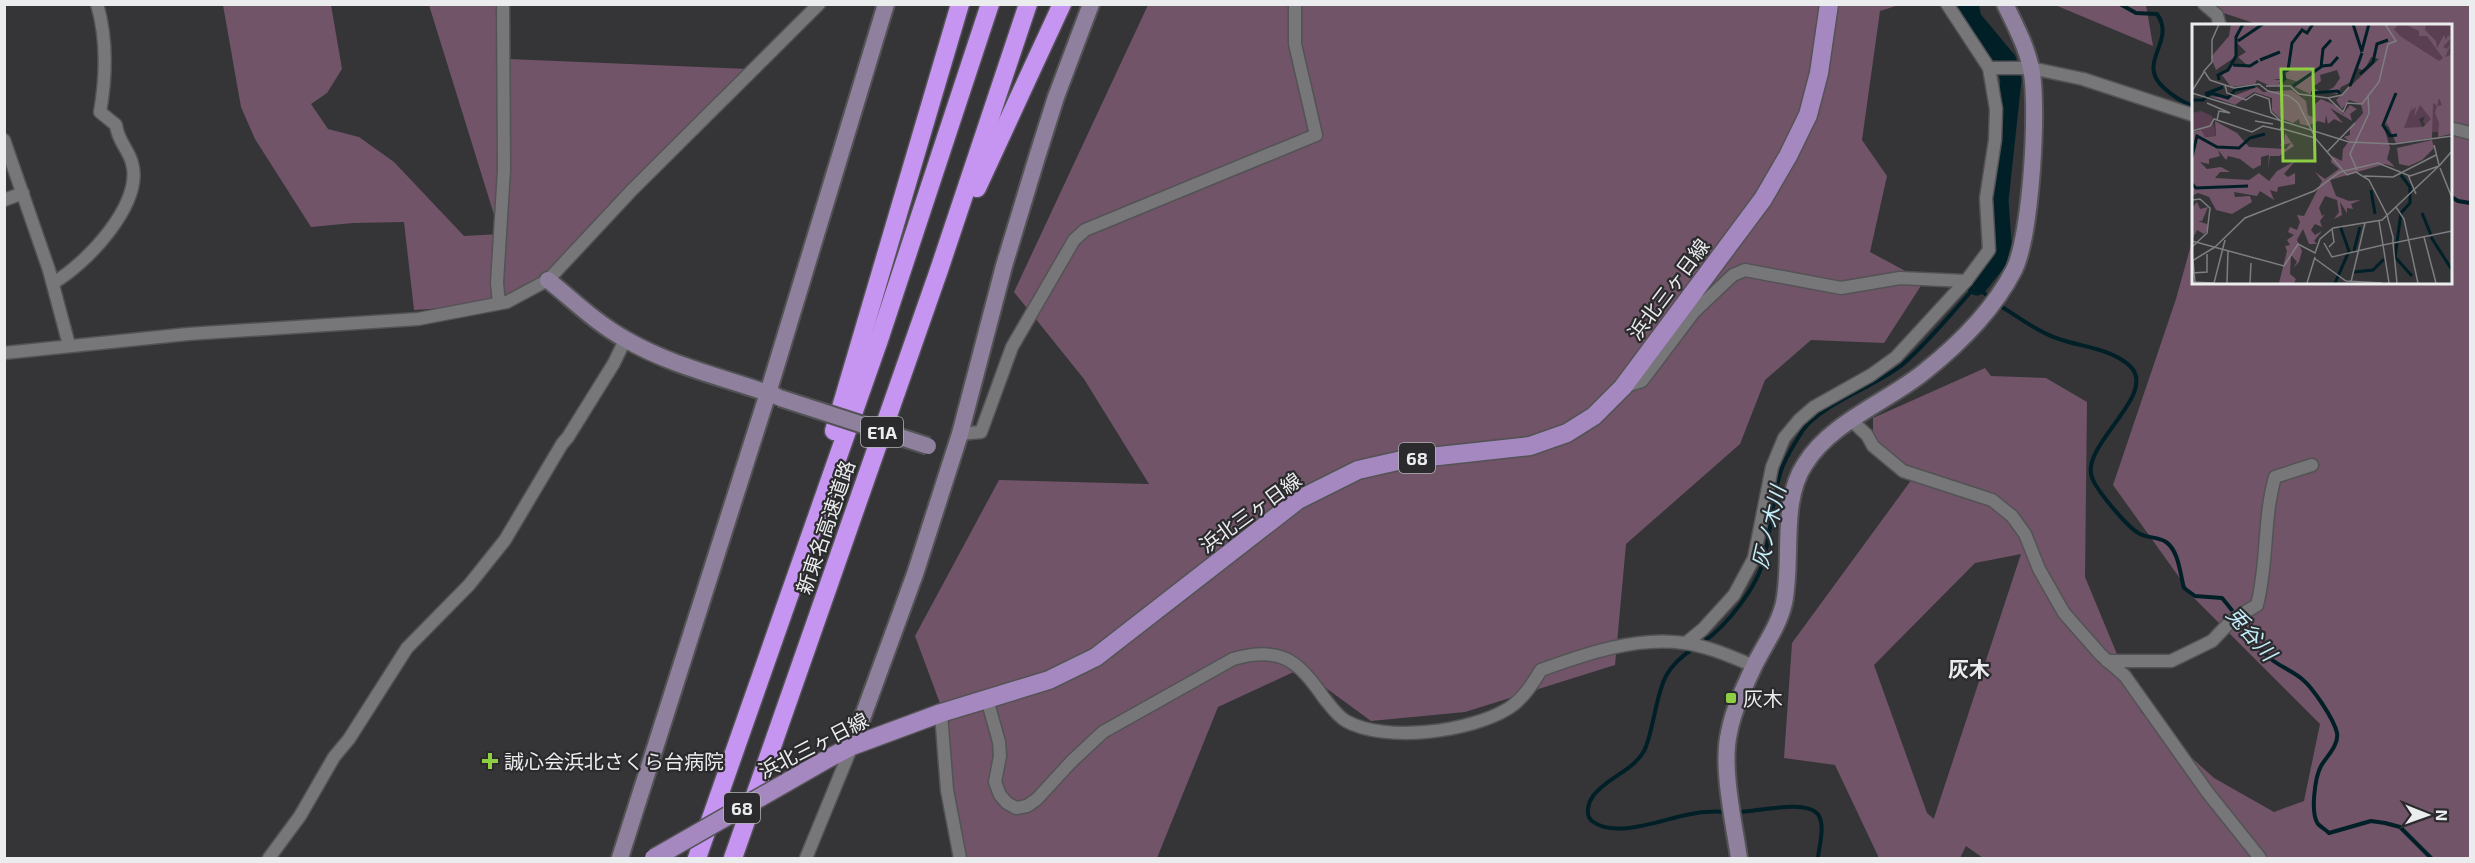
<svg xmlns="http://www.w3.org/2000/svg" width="2475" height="863" viewBox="0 0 2475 863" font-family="'Exo 2','Noto Sans JP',sans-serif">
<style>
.forest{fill:#715468;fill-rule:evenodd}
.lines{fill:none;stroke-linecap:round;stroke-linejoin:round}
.stream{stroke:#011f27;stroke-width:4}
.river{stroke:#011f27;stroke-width:21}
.street-casing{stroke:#535355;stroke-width:15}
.secondary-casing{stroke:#535355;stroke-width:20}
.primary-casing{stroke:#535355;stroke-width:21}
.highway-casing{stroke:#535355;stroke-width:21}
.street{stroke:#77777a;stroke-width:12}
.secondary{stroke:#8f809e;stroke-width:16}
.primary{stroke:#a688c1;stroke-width:18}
.highway{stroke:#c694f1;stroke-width:18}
.secondary-bridge-casing{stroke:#535355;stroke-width:20;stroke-linecap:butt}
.primary-bridge-casing{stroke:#535355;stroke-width:21;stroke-linecap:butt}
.secondary-bridge{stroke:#8f809e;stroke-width:16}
.primary-bridge{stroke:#a688c1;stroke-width:18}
.poi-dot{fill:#8dce43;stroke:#2b2b2e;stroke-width:2}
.labels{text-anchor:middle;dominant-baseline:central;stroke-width:4.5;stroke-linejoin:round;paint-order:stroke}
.shield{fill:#2b2b2e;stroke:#b1b2b4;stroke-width:1.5}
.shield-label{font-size:18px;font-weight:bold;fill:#ebecee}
.street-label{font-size:20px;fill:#ebecee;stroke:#2b2b2e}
.poi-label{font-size:20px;fill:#ebecee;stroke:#2b2b2e;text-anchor:start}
.water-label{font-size:21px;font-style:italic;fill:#c2ecfa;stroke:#2b2b2e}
.neighbourhood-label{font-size:21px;font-weight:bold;fill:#ebecee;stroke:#2b2b2e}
.inset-river{fill:none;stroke:#011f27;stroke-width:3}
.inset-road{fill:none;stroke:#7e7e81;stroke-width:1.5}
.view{fill:#8dce43;fill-opacity:0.15;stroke:#8dce43;stroke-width:3}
.inset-edge{fill:none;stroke:#ebecee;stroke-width:3}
</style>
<rect width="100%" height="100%" fill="#353538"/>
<g class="forest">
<path d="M223,5h108l11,64 -15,24 -16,11 17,25 31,8 35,25 70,74 36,-2 -71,-229h70l4,52 6,2 239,10 -197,207 -60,29 -77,5 -10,-88 -51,1 -42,4 -56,-88 -14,-32z"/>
<path d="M1148,5h751l-19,6 -18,129 25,36 -17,76 54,29 -40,62 -73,-3 -46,40 -25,64 -114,100 -11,121 -150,47 -94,9 -71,-52 -82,38 -61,151h-196l-20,-152 -26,-70 84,-156 150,4 -65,-105 -70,-87z"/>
<path d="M2055,5h91l7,41z"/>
<path d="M2211,5h259v853h-487l-17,-12 -6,12h-81l-44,-93 -51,-7 8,-115 123,-168 -42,-29v-28l112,-50 6,8 55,2 41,24 -2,175 56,135 73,66 60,34 30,-11 16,-77 -126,-126 -81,-113 63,-186 17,-61v44h257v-256l-190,-1 -49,-16zM2021,554l-87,264v1l-7,-6 -53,-148 101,-102z"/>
</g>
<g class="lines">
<g class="stream">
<path d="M2120,4l16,9 21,1c20,28 -22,48 7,74 9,8 18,14 29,18"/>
<path d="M2450,196l8,5 12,2"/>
<path d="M2002,307c18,11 39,27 60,33 21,7 50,9 68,26 30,29 -54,81 -37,114 6,13 35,48 47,54 8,4 19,3 26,8 13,9 14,32 18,46l11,8 27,2c15,17 27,37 42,55 11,12 26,16 38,26 11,9 32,40 35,54 2,12 -10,23 -16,33 -6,11 -11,47 -3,58 3,3 8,6 11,9l42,-12 14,2 15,4 31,31"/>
<path d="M1703,642c23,-15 54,-55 61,-83 7,-28 8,-57 16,-85 4,-15 15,-31 23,-44 17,-25 73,-44 99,-65 25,-21 52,-55 75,-80l9,10"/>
<path d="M1694,648c-34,22 -33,40 -42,77 -2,9 -4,18 -8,26 -12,21 -37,26 -51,45 -5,7 -8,19 -1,25 23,18 68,-1 94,-6 13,-3 27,-4 40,-3"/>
<path d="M1737,812c18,0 72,-14 82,4 6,11 0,31 -1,42"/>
</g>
<path class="river" d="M1968,4l3,15 35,42 5,19 -13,120 3,42 -5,19 -19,24"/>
<defs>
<g id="street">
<path d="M2204,4l13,11 3,11"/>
<path d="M1989,68h42l52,11 110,36"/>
<path d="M2450,128l20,5"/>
<path d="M4,140l45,130 20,75"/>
<path d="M4,200l19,-7"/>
<path d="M53,283c32,-18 91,-79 79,-120 -4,-15 -14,-21 -16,-38l-16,-13c6,-34 7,-74 -3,-108"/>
<path d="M499,303l-2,-20 7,-113 -1,-166"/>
<path d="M4,353l184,-19 230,-15 89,-17 41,-22 84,-90 187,-186"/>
<path d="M1623,387l19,-6 52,-69 39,-37 12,-5 96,18 59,-10 66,3"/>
<path d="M1852,421l15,14 6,11 30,25 89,29 20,16 13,18 14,35 25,44 37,42 24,21 83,117 52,65"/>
<path d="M960,434l21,-2 31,-85 62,-107 11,-10 231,-95 -21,-91v-40"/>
<path d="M1686,643l17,-14 31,-34 20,-37 18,-91 12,-29 15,-18 15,-13 57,-32 25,-18 70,-76 23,-31 -3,-52 9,-58 1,-31 -7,-41 -42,-64"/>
<path d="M2107,661h64l41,-20 20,-21 25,-15c11,-42 6,-86 18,-128l37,-12"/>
<path d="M987,699l12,43 1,14 -5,26 5,13 7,8 9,5 11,-2 10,-7 34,-37 32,-30 130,-73c47,-13 64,0 91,39 6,7 13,18 22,23 39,22 125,11 163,-13 14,-9 24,-25 32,-38 44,-16 96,-34 143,-27 24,3 48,14 70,23"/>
<path d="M941,713l6,77 13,68"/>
<path d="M269,858l31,-42 34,-59 15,-18 58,-91 62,-63 36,-45 57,-96 6,-7 46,-74 11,-23"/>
<path d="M806,858l46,-112"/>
</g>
<g id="secondary">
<path d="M548,280c25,20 48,43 77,59 46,27 101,39 151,57"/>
<path d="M852,746l63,-172 45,-140 44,-168 33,-109 19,-60 35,-93"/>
<path d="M620,858l148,-465 118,-389"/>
<path d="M1739,858c-5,-35 -18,-91 -10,-125 4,-23 16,-48 26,-69 10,-20 24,-39 29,-61 9,-43 -4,-102 21,-139 26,-42 82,-62 119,-92 34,-27 70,-63 90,-102 17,-34 25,-164 17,-202 -5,-23 -16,-43 -26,-64"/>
</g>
<path id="primary" d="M829,758l23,-12 89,-33 108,-33 47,-23 202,-157 60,-30 44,-10 128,-14 37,-13 27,-17 29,-29 140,-188 25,-43 20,-41 11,-42 10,-69"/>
<g id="highway">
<path d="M977,188l85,-184"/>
<path d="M834,431l126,-427"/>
<path d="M697,858l182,-518 111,-336"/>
<path d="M733,858l206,-588 89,-266"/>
</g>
</defs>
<use href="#street" class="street-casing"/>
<use href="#secondary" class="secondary-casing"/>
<use href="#primary" class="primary-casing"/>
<use href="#highway" class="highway-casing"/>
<use href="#street" class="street"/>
<use href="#secondary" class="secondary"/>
<use href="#primary" class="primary"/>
<use href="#highway" class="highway"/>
<defs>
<path id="secondary-bridge" d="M780,398l148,48"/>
<path id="primary-bridge" d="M654,858l175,-100"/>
</defs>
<use href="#secondary-bridge" class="secondary-bridge-casing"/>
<use href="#primary-bridge" class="primary-bridge-casing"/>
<use href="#secondary-bridge" class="secondary-bridge"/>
<use href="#primary-bridge" class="primary-bridge"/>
</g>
<g class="poi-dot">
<rect x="1725" y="692" width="12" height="12" rx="3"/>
<path d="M487 752h6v6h6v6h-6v6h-6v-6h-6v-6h6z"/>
</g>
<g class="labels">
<g class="shield">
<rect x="861" y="417" width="42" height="30" rx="4.5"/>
<rect x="1399" y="443" width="36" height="30" rx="4.5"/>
<rect x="724" y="793" width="36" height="30" rx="4.5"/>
</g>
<g class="shield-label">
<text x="882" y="432">E1A</text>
<text x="1417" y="458">68</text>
<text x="742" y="808">68</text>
</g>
<g class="street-label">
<text transform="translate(1668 289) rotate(-53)">浜北三ヶ日線</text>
<text transform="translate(1250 512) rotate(-36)">浜北三ヶ日線</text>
<text transform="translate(825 527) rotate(-71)">新東名高速道路</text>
<text transform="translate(813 745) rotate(-27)">浜北三ヶ日線</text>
</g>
<g class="poi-label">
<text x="1743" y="698">灰木</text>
<text x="504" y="761">誠心会浜北さくら台病院</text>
</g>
<g class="water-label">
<text transform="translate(1768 527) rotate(-77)">灰ノ木川</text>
<text transform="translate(2252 633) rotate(49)">兎谷川</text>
</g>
<g class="neighbourhood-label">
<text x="1969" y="668">灰木</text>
</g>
</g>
<g transform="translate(2192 24)">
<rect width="260" height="260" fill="#353538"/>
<path d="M198,0l61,1v107h-20l-8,-10 2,-6 -6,3 8,18 -30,4 -2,-11 -16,-8 14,-94zM9,87l11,5 4,20 -12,1 -3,-7 -9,-1v-16z" fill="#593f51"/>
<path d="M39,0h168l-5,5 6,7 39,25 4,-3 -16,-22h-8v-5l-15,-7h22l-1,6 11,11 1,7 7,-13 2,5 2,-5 3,3 -8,9 4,2 4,-5 -6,13 6,-2v79l-13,3 1,-14 -4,-10 2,-7 5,-1 -3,-7 -2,8 -4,-3 -1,35 -36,5 -9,-20h-4l7,25 -3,11 8,8 -10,-3 -55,16 6,16 13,5 12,-1 -10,4 2,5 -6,-1v5l-7,-11 2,13 -8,4 5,-7 -2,-12 -12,-4 -6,12 3,8 3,-2 -5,7 2,6 -7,-3 -4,6 4,5 7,-4 -8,10 3,3h-8l-6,-15 -6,11 5,11 -3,11 -6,6 4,-6 -6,-7 -1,19 6,5 -2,4h-15l8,-32 -2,-5 5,-1 -3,-5 7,-5 -6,-3 2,-5 7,3 3,-8 -3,-7 7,1 18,-35 -7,-9 10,7 14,-10 -8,-7 1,-6 10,5 1,-12 6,-8 -5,-4 6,-2v-7l13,-15 -2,-9 -12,-4 -7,9 -6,-9 43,-41 -8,-2 -7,14 -6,-3 -5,13 -12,6 -3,7 -13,-2 9,-5 6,-9 -3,-8 -17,5 1,6 -8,6 7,5 -10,2 -15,-7 16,-12 -12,7 -14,-4 2,-7 -6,8h-8l10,2 -2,4 -11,1 -13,-6 -2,4 -24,3 -9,-12 11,-11 14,1 -9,-8 8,-5 -10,-10 -1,15 -19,13 -5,-13 18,-21zM221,80l-2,7 5,-4 -2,10 6,-12 11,14 -8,8 -19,1zM65,63l6,5 29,-2 14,11 2,14 7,3 -1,-13 7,-6 16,7 6,8 7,-9 7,4 -7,5 2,7 -22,-13 13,15 -9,-4 -6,5 -2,-9 -1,8 -7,-2 -10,5 -8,-2 -1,-5 -6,4 -13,-5 -8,-7v-13l-18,-6 -19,13 -26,-9 19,2zM23,97l22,12 12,14 37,2 5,-6 -12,3 5,-4 1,-9 9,13 -15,10h-9l-2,13 1,-14 -8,2v8l-8,4 -13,-10 -12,-3 -2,4 -8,-10 2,6 -11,3v5l-9,-2 7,7 14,-2 9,5h-10l-5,6 34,2 10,-7 10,8 8,-10 18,-10 -11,13 4,3 7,-4v11l-17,3 -1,5 -7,-2 4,10 -14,-9 -3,5 -23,-4 1,5 15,-1 2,6 -20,12 -16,-4 -7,-13 -11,-4 -6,3v-64l9,-2 4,7 11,-1zM240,116l2,8 -12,12 -13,6 -10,-2 -2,-16zM5,178l3,7 8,-2 -6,14h-4l9,3v7l-3,3 -7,-4 -5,10v-32z" fill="#715468" fill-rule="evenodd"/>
<path class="inset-river" d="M161,0l9,28M46,17l25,-17M170,26l7,-26M68,36l20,-8M41,41l17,1 8,-5M130,42l9,-1 7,-8M168,50l13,-12 4,-18 11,-4M27,56l-1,-5 10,-5 8,-14v-19l7,-13M88,60l5,-5 -2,-7 5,-2 4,-27 10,-13 5,3 6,-9M101,62l28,-19 2,-18 8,-9M158,62l12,-33M119,69l27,-2 2,3M204,69l-13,32 7,11 7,-1M13,70l18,-7M0,76h11l8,-7 17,5 7,-8 20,-4M0,133l5,-21 20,11 22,1 11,-10 15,-4M209,151l9,12v16l-9,10 -6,44 17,19M0,160l4,4 52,-2M179,166l4,24M230,189l9,22M239,213l21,33M162,227l6,-24M162,248l19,-2 11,-11M143,259l14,-32 -9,-25"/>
<path class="inset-road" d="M27,0l-7,16v22l-8,9 6,9 24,8 25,-4 9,7 21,5 9,7 18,36 31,36 9,-3 13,8 18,35 6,22v6l-10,2 6,38M33,61l2,8 19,7 9,-6 14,5 2,13 9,8M74,62h24l9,8 29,4 15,14 4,-9 15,1 6,-8M0,67l12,-19M0,69l157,49 45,2 58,-8M136,74l14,-3 7,-8M15,79l23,10 -11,-2 -2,9M63,97l18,3M88,104l35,10M0,107l18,-5 4,-7 38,13 11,-6 18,4M242,121l5,20M135,128l28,-29M248,144l12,30M165,146l-7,-16 19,-41 -1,-17 11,-14 9,-38 8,-3 -11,-17M216,151l8,19M172,152l29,1 43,-22M0,176l8,-1 10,9 -3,25 -15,14M204,183l8,12 14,64M232,213l12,46M0,217l92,25 14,-22 17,9 5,-14 13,-11 49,-8 57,-54M132,219l8,14 51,-12 -4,-24M23,223l30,-29 69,-27 26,-19 38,-9 32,13 29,-10 13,-15M137,223l5,-5 -2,-13M122,234l32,23 36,2M1,236l2,23M0,237l23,-14M0,249l15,-1v-18M0,258l22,1M159,258l14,-59M22,259l11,-43M35,259l1,-32M58,259l1,-20M115,259l8,-26M205,259l-4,-40 59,-12"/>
<path class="view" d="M89,45h32l2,92h-32z"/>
<rect width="260" height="260" class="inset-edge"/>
</g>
<rect width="2475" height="863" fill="none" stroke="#ebecee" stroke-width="12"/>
<g transform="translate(2427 815) rotate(91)" stroke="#2b2b2e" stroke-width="4.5" paint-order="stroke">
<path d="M0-4.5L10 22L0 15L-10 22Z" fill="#ebecee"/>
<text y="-9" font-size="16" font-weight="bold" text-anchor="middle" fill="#ebecee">N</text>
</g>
</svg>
